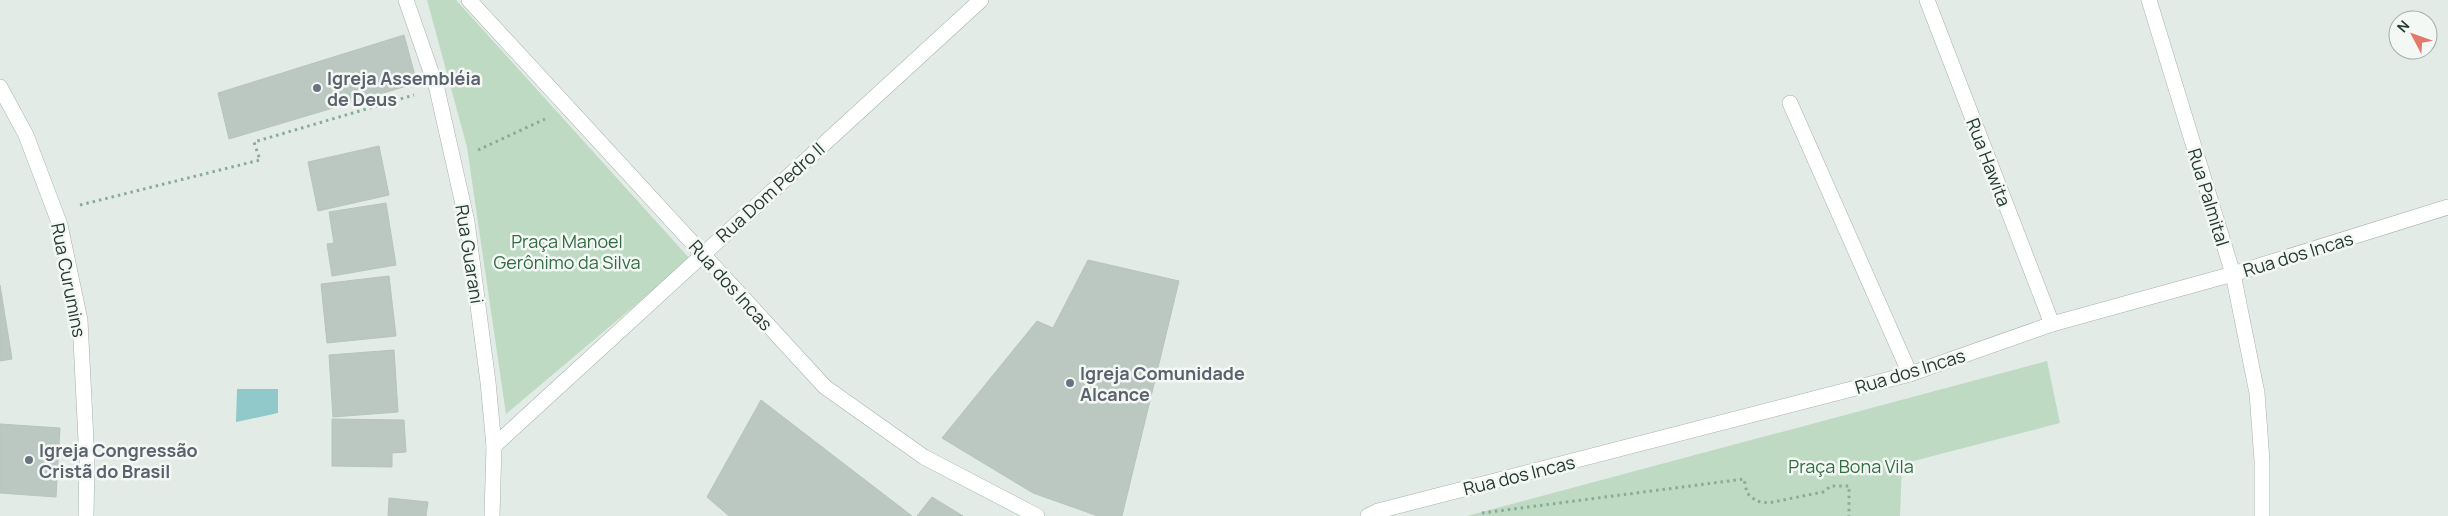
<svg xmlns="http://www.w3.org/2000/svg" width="2448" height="516" viewBox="0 0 2448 516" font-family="Manrope,sans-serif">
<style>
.green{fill:#bedac2}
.water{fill:#91c8ca}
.building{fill:#bbc8c2;stroke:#b6c4bc}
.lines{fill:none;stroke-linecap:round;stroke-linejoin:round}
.service-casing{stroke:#a6b2ac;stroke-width:16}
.minor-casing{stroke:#a6b2ac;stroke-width:16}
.tertiary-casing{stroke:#a6b2ac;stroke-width:16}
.path{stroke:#87ab9b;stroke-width:3;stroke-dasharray:2.5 4;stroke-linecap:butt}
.service{stroke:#fff;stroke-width:15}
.minor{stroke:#fff;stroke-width:15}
.tertiary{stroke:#fff;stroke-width:15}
.worship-dot{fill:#6b7280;stroke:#f3f8f5;stroke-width:2}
.labels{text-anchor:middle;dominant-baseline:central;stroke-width:5;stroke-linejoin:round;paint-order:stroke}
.worship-label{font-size:18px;font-weight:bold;fill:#5b616d;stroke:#f3f8f5;text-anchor:start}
.street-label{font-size:18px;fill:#253a32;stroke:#f3f8f5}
.park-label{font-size:18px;fill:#336c42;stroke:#f3f8f5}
</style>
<rect width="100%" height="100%" fill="#e3ebe6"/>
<g class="green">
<path d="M427,0h29l234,259 -184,155 -39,-267z"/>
<path d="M2047,361l13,62 -158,41 -2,52h-433z"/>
</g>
<path class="water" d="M237,389h41v24l-42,9z"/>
<g class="building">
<path d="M404,35l13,48 -188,56 -11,-46z"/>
<path d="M379,146l10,49 -71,16 -10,-49z"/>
<path d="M386,203l10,62 -64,11 -5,-32 7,-1 -5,-31z"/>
<path d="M1088,260l91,21 -57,235h-24l-65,-23 -91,-55 95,-117 16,7z"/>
<path d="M389,276l7,60 -69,7 -6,-59z"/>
<path d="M0,285l12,74 -12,2z"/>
<path d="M394,350l4,62 -65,5 -4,-62z"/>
<path d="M761,400l151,116h-183l-22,-19z"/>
<path d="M332,419l72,1 2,32 -14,1v14l-60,-1z"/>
<path d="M0,424l60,4 -4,69 -56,-4z"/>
<path d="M932,497l31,19h-46z"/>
<path d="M389,498l39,4 -2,14h-38z"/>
</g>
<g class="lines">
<defs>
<path id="service" d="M1790,103l120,271"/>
<g id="minor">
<path d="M469,0l356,387 99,70 113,59"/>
<path d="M1927,0l125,324"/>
<path d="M2149,0l84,274 24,119 5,68v55"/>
<path d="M0,87l26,48 34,90 20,95 7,141 -1,55"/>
<path d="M494,446l487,-446"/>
<path d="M1368,516l10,-5 532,-137 142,-50 181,-50 215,-67"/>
</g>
<path id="tertiary" d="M406,0l31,89 30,133 21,160 6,64 -2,70"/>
</defs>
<use href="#service" class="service-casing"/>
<use href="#minor" class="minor-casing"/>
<use href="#tertiary" class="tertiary-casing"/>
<g class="path">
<path d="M478,150l67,-31"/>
<path d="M80,205l180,-45 -6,-18 160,-47"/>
<path d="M1482,513l262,-34 3,14 9,8 12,2 55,-11 8,-6h18v30"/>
</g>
<use href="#service" class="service"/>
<use href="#minor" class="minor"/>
<use href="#tertiary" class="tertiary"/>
</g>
<g class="worship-dot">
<circle cx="317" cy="88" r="5"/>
<circle cx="1070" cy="383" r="5"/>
<circle cx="29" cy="460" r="5"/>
</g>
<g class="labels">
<g class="worship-label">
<text x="327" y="78">Igreja Assembléia<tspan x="327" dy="21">de Deus</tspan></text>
<text x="1080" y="373">Igreja Comunidade<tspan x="1080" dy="21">Alcance</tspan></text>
<text x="39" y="450">Igreja Congressão<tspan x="39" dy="21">Cristã do Brasil</tspan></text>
</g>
<g class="street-label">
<text transform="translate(1989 162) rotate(69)">Rua Hawita</text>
<text transform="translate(770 192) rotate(-42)">Rua Dom Pedro II</text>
<text transform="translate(2209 197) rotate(73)">Rua Palmital</text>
<text transform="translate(470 254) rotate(81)">Rua Guarani</text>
<text transform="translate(2298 254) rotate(-17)">Rua dos Incas</text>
<text transform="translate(69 280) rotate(79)">Rua Curumins</text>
<text transform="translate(731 285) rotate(48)">Rua dos Incas</text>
<text transform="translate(1910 371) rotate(-17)">Rua dos Incas</text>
<text transform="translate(1519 475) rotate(-14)">Rua dos Incas</text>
</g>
<g class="park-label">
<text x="567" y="241">Praça Manoel<tspan x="567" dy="21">Gerônimo da Silva</tspan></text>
<text x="1851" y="466">Praça Bona Vila</text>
</g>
</g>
<g transform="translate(2413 35) rotate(311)"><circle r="24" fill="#f3f8f5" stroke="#a1aca7"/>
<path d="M0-4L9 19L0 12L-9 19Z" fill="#e2796a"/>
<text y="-8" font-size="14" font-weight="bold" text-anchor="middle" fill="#253a32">N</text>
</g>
</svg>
